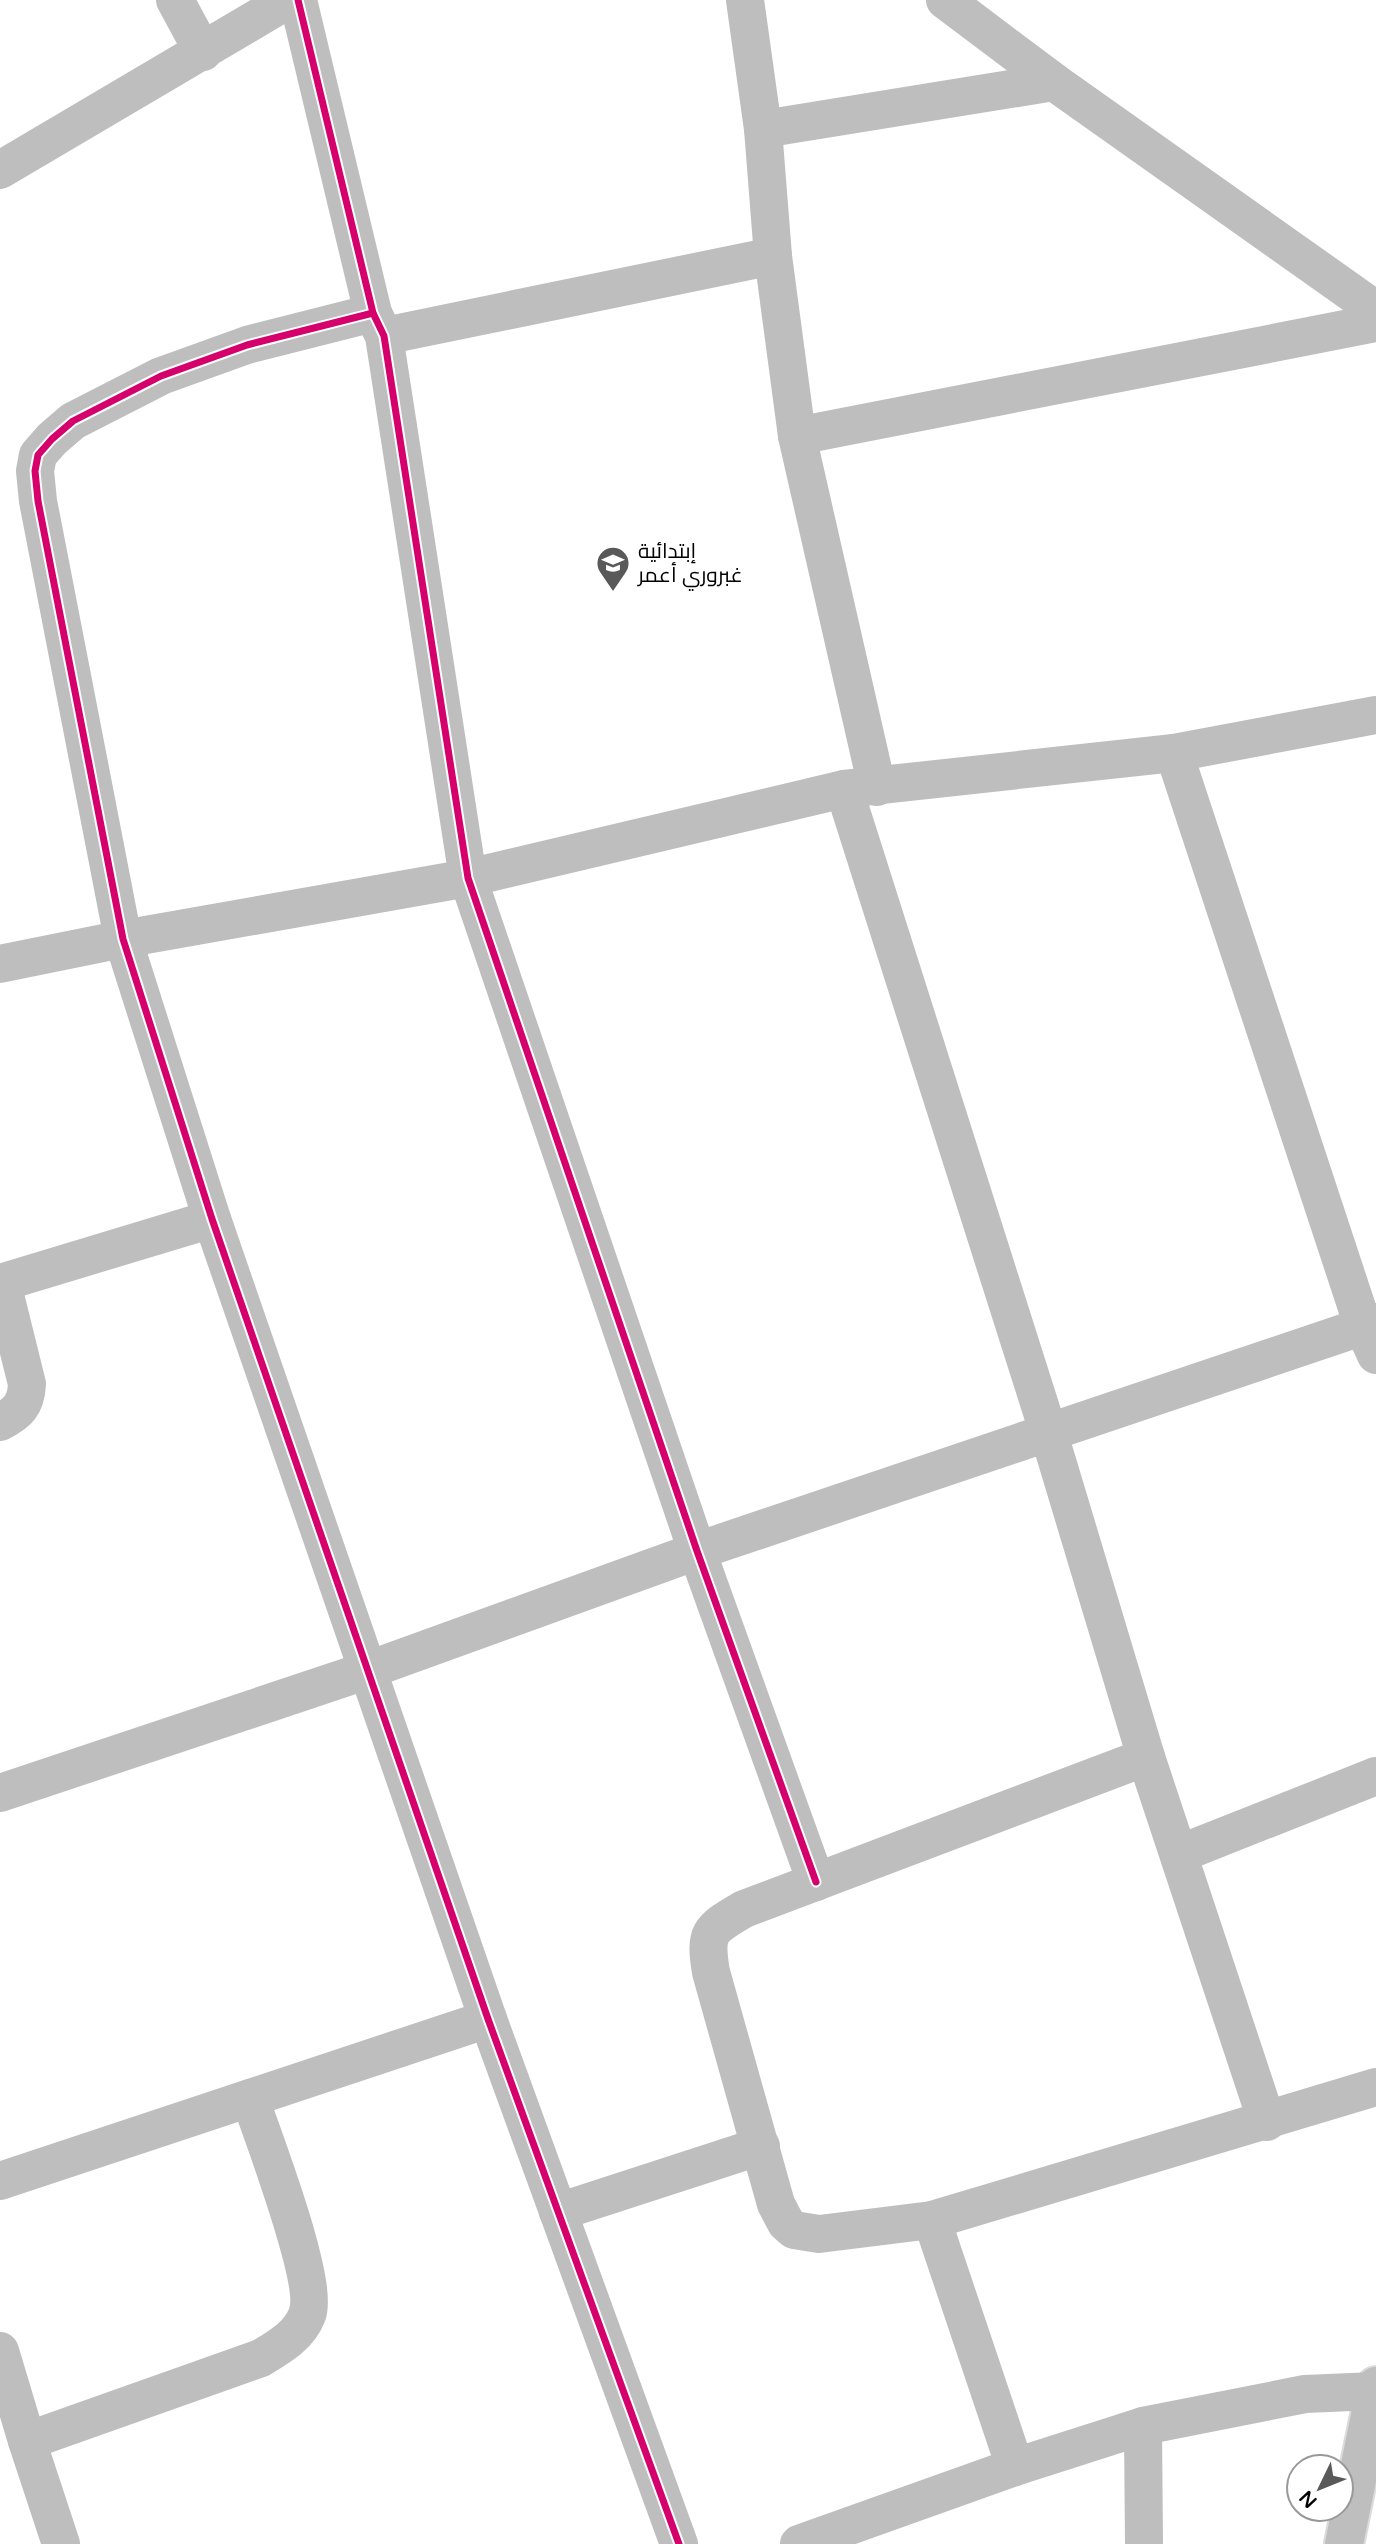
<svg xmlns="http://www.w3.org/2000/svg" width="1376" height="2544" viewBox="0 0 1376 2544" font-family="'Varela Round',Cairo,sans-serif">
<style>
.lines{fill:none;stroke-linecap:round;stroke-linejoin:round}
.major-casing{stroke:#dbdbdb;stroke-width:42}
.minor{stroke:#bebebe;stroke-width:38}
.major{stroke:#bebebe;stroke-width:38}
.cycleway-casing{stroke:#fff;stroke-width:11}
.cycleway{stroke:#d6006c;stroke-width:7}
.labels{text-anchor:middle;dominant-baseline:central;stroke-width:5;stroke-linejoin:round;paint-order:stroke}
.poi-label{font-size:21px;fill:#000;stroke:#fff;text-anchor:start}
</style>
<rect width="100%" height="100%" fill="#fff"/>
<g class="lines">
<defs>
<path id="major" d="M1344,2544l32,-158"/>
</defs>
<use href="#major" class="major-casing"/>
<g class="minor">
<path d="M175,0l28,52"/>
<path d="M298,0l75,313 11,23 84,542 229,673 119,331"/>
<path d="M745,0l18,129 10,127 24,180 80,351"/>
<path d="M945,0l109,82 322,228"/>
<path d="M763,129l291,-47"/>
<path d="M0,170l288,-170"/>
<path d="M373,313l-126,32 -86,31 -88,45 -21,18 -14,16 -3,16 3,30 85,438 89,280 276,800 191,525"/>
<path d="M384,336l389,-80"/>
<path d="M797,436l579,-113"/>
<path d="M1174,753l189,573 13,29"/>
<path d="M844,789l204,642 98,326 121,365"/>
<path d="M0,964l123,-25 345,-61 376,-89 330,-36 202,-38"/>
<path d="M0,1283l212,-64"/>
<path d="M0,1422c18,-9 26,-17 27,-38l-25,-101"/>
<path d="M1146,1757l-402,152c-34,20 -40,22 -33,63l65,232 10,19 8,7 25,4 113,-14 444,-133"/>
<path d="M0,1793l368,-123 329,-119 679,-229"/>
<path d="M1179,1854l197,-78"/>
<path d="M0,2181l488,-162"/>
<path d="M558,2212l203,-66"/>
<path d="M932,2220l83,247"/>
<path d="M0,2351l27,90 34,103"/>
<path d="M1143,2426l1,118"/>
<path d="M27,2441l234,-83c18,-11 38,-22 46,-43 13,-33 -44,-177 -57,-217"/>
<path d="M799,2544l216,-77 128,-41 162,-32 70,-3"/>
</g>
<use href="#major" class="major"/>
<defs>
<g id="cycleway">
<path d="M298,0l75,313 11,23 84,542 229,673 119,331"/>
<path d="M373,313l-126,32 -86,31 -88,45 -21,18 -14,16 -3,16 3,30 85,438 89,280 276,800 191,525"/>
</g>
</defs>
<use href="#cycleway" class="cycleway-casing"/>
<use href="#cycleway" class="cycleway"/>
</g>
<defs>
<symbol id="school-pin" viewBox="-11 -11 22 30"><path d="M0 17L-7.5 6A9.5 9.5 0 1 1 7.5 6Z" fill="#595959" stroke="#fff"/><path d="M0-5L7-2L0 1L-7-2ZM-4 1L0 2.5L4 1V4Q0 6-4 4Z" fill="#fff"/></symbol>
</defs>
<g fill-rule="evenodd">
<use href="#school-pin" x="594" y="544" width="38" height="52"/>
</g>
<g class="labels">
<g class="poi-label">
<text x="638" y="551">إبتدائية<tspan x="638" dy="24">غبروري أعمر</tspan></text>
</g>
</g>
<g transform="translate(1320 2488) rotate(227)"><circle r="33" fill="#ffffff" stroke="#999999" stroke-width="2"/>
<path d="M0-5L12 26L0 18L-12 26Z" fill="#595959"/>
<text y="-10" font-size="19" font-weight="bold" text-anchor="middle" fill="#000000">N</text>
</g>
</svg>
